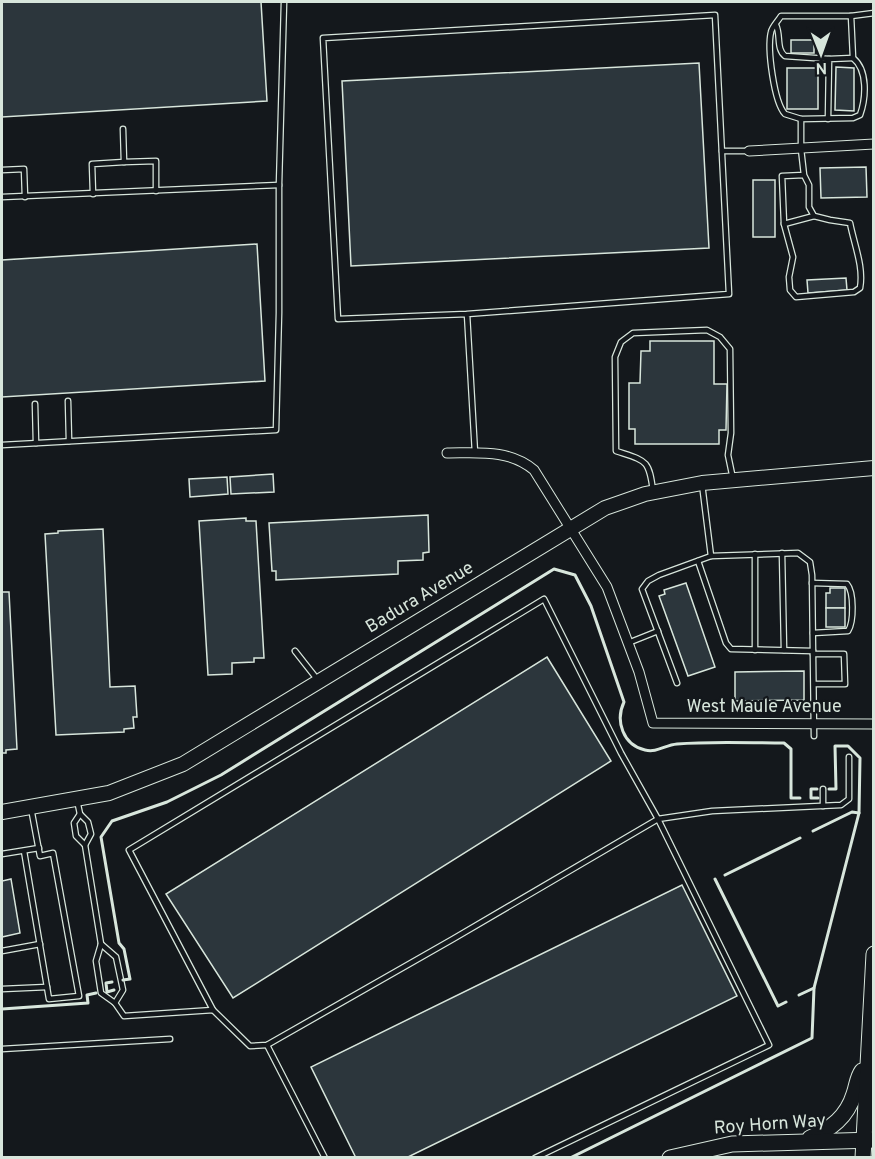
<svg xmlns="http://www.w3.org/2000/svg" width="875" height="1159" viewBox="0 0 875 1159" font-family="Overpass,sans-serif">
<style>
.building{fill:#2c363c;stroke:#d8e6dc;stroke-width:1.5}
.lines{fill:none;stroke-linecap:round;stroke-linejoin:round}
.lane-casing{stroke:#d8e6dc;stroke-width:7}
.street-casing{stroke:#d8e6dc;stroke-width:11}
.secondary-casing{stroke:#d8e6dc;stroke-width:16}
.primary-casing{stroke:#d8e6dc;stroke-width:17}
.lane{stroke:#14181c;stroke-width:4.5}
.street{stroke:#14181c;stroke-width:9}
.secondary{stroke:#14181c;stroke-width:14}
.primary{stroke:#14181c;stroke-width:15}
.wall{stroke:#d8e6dc;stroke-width:3}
.labels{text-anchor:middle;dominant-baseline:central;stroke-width:4.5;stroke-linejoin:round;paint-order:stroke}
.street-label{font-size:18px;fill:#d8e6dc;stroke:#14181c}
</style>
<rect width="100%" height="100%" fill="#14181c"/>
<g class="building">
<path d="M2,2h259l6,99 -265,16z"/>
<rect x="791" y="40" width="23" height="13"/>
<path d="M699,63l10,185 -358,18 -9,-185z"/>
<path d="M836,67l18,1v43l-19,-1z"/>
<rect x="787" y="68" width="31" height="41"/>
<path d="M866,167l1,30 -46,1 -1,-30z"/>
<rect x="753" y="180" width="22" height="57"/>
<path d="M257,244l8,137 -263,16v-137z"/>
<path d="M846,278l1,12 -39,3 -1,-13z"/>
<path d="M650,341h64v43h13l-1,46h-7v14h-84v-15h-6v-46h11l1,-32h9z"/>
<path d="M273,474l1,18 -43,2 -1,-17z"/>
<path d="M227,477l1,17 -38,3 -1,-18z"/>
<path d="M428,515l1,37 -6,1v7l-25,1v13l-122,6v-9h-4l-3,-48z"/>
<path d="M246,518v3h10l8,137h-10v4l-22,1v11l-24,1 -9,-154z"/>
<path d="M103,529l7,158 25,-1 2,31h-4l1,11 -10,1v3l-68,3 -11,-201 13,-1v-2z"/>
<path d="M686,583l29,84 -27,9 -29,-80 6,-2 -1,-4z"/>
<path d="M830,588h15v20h-19v-15h4z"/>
<path d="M2,592h7l8,157 -11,1v3h-4z"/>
<rect x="826" y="608" width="19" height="19"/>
<path d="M547,657l64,104 -378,237 -67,-104z"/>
<path d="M804,671v29l-69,1v-29z"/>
<path d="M11,879l9,54 -18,4v-56z"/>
<path d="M682,885l55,111 -331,162h-50l-45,-91z"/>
</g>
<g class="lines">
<defs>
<g id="lane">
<path d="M776,25c5,10 0,24 9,31l44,3"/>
<path d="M801,119l-16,-5c-11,-12 -18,-65 -14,-82 1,-5 7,-11 10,-16h70"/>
<path d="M828,119l1,-60 24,-1"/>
<path d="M123,129l1,33 32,-1v30"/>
<path d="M722,151h27"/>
<path d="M2,170l22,-1 1,28"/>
<path d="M804,175l-22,1 2,48 9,33 -4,20 1,13 6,7 58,-5 6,-4c4,-21 -6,-44 -10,-65l-20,-3 -16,-4 -5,-9v-22l-5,-10 -3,-26v-30l52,-1 7,-3c6,-17 8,-45 -7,-57l-2,-42 23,-3"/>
<path d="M93,194l-1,-30 32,-2"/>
<path d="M2,197l277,-12"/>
<path d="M784,224l30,-8"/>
<path d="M467,314l262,-20 -14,-279 -392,23 15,281 129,-5 8,139"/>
<path d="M68,401l1,40"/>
<path d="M35,404l1,39"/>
<path d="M2,445l274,-15 3,-117v-128l5,-183"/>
<path d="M702,484l9,72"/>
<path d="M653,491c-4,-32 -7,-30 -37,-40l-1,-94 6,-15 12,-9 74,-3 13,7 10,12 1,84 -3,22 5,24"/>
<path d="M782,553l2,97"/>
<path d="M698,561l28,82 5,6 82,2"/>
<path d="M812,583l35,1c7,8 7,38 1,47l-35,2"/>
<path d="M628,643l30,-12"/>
<path d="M755,650v-96"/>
<path d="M295,651l22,28"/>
<path d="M813,654h31l1,30h-31"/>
<path d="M677,683l-35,-94 6,-8 11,-6 52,-19 87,-3 12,9 2,13 2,161"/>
<path d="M77,800l3,14 8,8 3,12 -6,11"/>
<path d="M823,806v-17"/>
<path d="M80,814l-6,9 2,13 9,9 16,99 -5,17 5,32 14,10 9,13 89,-6 37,36 17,-1 186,-106 205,-120 54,-8 129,-6 8,-6v-42"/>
<path d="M24,851l25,148 30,-3 -26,-143 -13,3 -9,-48"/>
<path d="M2,854l37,-6"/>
<path d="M101,944l15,13 7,33 -8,13"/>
<path d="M2,951l38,-7"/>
<path d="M2,989l45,-2"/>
<path d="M213,1010l-84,-160 415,-251 77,154 37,66 111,226 -234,113"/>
<path d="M267,1045l58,113"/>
<path d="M2,1049l168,-10"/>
</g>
<g id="street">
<path d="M749,151l125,-7"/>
<path d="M447,453c31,0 62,-4 87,17l73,117 32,85 14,51 221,1"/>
</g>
<path id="secondary" d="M2,812l107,-19 74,-29 422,-256 40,-14 57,-11 172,-15"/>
<g id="primary">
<path d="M810,1138c21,-9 37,-21 44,-44 3,-8 3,-16 8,-23"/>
<path d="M670,1158l62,-14 142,-4"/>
<path d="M863,1158l11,-204"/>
</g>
</defs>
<use href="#lane" class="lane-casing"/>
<use href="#street" class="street-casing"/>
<use href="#secondary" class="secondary-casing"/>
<use href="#primary" class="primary-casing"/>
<use href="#lane" class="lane"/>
<use href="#street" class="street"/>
<use href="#secondary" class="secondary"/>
<use href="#primary" class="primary"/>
<g class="wall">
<path d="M817,789h-6v9h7"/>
<path d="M813,831l39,-19 7,1"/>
<path d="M725,875l75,-37"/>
<path d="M715,879l63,127 8,-4"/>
<path d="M123,980l7,-1 -6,-30 -5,-6 -18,-106 11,-16 55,-19 54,-27 333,-206 21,6 16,31 33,96c-9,19 -1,43 21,48 12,3 20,-5 32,-6 35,-3 72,-1 107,-1l7,6v49h9"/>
<path d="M112,982l-6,1 1,9 7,-2"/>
<path d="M799,995l15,-7"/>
<path d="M2,1009l86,-6 -1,-8 9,-2"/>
<path d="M570,1158l242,-120 2,-50 45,-175 1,-55 -12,-12h-13l1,43h-7"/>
</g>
</g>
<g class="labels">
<g class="street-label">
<text transform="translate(420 598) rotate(-31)">Badura Avenue</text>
<text x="764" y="707">West Maule Avenue</text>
<text transform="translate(770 1125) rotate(-4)">Roy Horn Way</text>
</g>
</g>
<rect width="875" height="1159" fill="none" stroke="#d8e6dc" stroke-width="6"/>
<g transform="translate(821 54) rotate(179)" stroke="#14181c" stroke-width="4.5" paint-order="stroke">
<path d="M0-4.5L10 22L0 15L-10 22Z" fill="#d8e6dc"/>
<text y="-9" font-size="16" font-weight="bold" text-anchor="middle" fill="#d8e6dc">N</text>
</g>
</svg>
